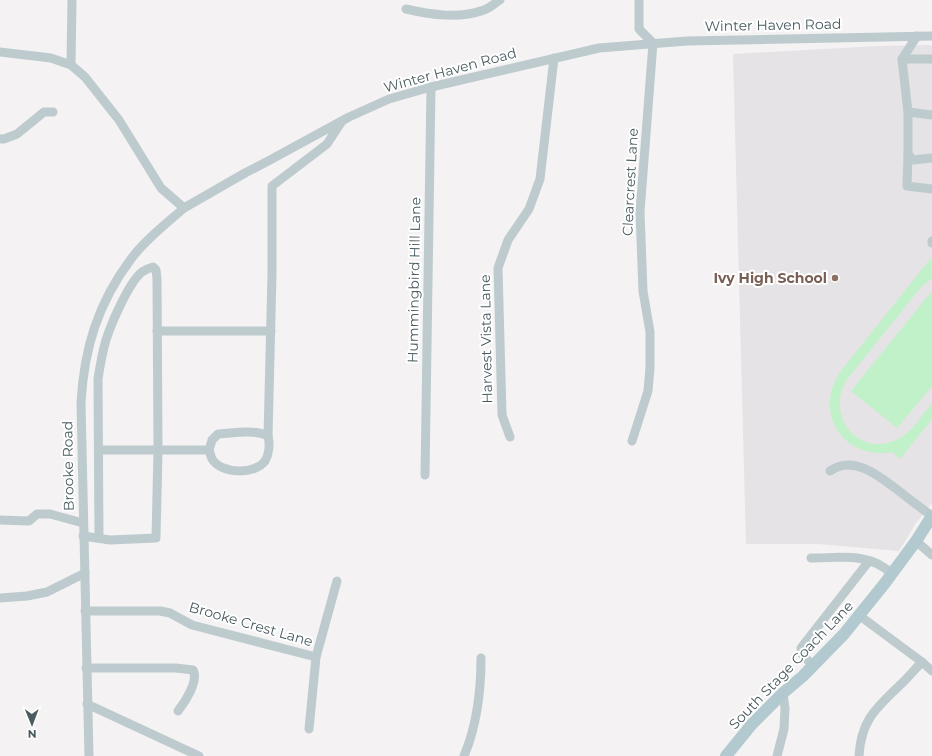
<svg xmlns="http://www.w3.org/2000/svg" width="932" height="756" viewBox="0 0 932 756" font-family="Montserrat,sans-serif">
<style>
.education{fill:#e5e3e5}
.green{fill:#c1f1c8}
.lines{fill:none;stroke-linecap:round;stroke-linejoin:round}
.minor{stroke:#bdcbce;stroke-width:9}
.major{stroke:#b2c9d0;stroke-width:12}
.education-dot{fill:#8d6e63;stroke:#fff;stroke-width:1.5}
.labels{text-anchor:middle;dominant-baseline:central;stroke-width:4;stroke-linejoin:round;paint-order:stroke}
.street-label{font-size:14px;fill:#495b60;stroke:#fff}
.education-label{font-size:14px;font-weight:bold;fill:#785e54;stroke:#fff;text-anchor:end}
</style>
<rect width="100%" height="100%" fill="#f4f2f2"/>
<path class="education" d="M932,45v458l-16,20 -17,28 -81,-7h-72l-13,-490 145,-8z"/>
<g class="green">
<path d="M931,258l1,20 -11,9 -73,91c-24,35 9,80 48,62 16,-7 26,-25 36,-37v16l-32,40 -8,-7c-49,8 -79,-39 -52,-80z"/>
<path d="M932,291v95l-35,42 -46,-37z"/>
</g>
<g class="lines">
<g class="minor">
<path d="M406,9c26,6 53,10 78,1 6,-2 11,-7 16,-10"/>
<path d="M917,36l-15,23h30"/>
<path d="M0,52l51,6 20,7 14,12 34,43 42,68 23,20 61,-35 25,-13 79,-43 40,-18 42,-12 168,-39 88,-7 245,-5"/>
<path d="M902,59l6,53 24,3"/>
<path d="M71,65l1,-65"/>
<path d="M908,112v42l5,6 19,-2"/>
<path d="M0,139h4l13,-5 27,-22h9"/>
<path d="M908,154l-1,32 25,3"/>
<path d="M932,243v-2"/>
<path d="M157,331h114"/>
<path d="M268,436l4,-162v-88l55,-42 15,-23"/>
<path d="M510,437l-8,-22 -4,-147 10,-28 21,-31 11,-30 14,-121"/>
<path d="M632,441l16,-50 2,-23v-36l-7,-41 -3,-79 13,-169 -14,-14v-29"/>
<path d="M99,450h110c1,3 2,6 3,9 9,15 43,16 53,2 4,-7 5,-17 3,-25 -14,-7 -35,-3 -50,-2l-6,6 -3,10"/>
<path d="M830,471c24,-17 50,6 69,20 11,9 22,17 33,25"/>
<path d="M425,475l6,-388"/>
<path d="M0,520l29,1 8,-7h13l33,9"/>
<path d="M83,536l27,4 46,-2 2,-87 -1,-172 -1,-9 -3,-3c-4,1 -8,3 -11,5 -13,10 -31,52 -36,68 -4,13 -6,26 -8,39l1,159"/>
<path d="M916,541l16,14"/>
<path d="M811,558c29,0 59,-6 81,16"/>
<path d="M0,598l27,-2 20,-4 38,-19"/>
<path d="M85,611h75l10,2 22,12 124,32"/>
<path d="M860,616l62,46 10,9"/>
<path d="M813,666l-11,-12 -1,-6 68,-87"/>
<path d="M86,668h90l17,2c6,11 -8,32 -15,41"/>
<path d="M87,704l112,52"/>
<path d="M309,729l7,-72 21,-76"/>
<path d="M89,756l-8,-353c3,-55 17,-100 50,-144 14,-19 35,-35 53,-51"/>
<path d="M464,756c13,-31 17,-64 17,-98"/>
<path d="M777,756l7,-27 1,-21 -2,-15"/>
<path d="M859,756c2,-35 16,-47 40,-70 8,-7 15,-16 23,-24"/>
</g>
<path class="major" d="M726,756l26,-32 31,-31 20,-17 41,-42 41,-51 31,-42 16,-25"/>
</g>
<circle class="education-dot" cx="835" cy="278" r="4"/>
<g class="labels">
<g class="street-label">
<text transform="translate(773 25) rotate(-1)">Winter Haven Road</text>
<text transform="translate(450 70) rotate(-15)">Winter Haven Road</text>
<text transform="translate(630 182) rotate(-87)">Clearcrest Lane</text>
<text transform="translate(414 280) rotate(-89)">Hummingbird Hill Lane</text>
<text transform="translate(486 339) rotate(-91)">Harvest Vista Lane</text>
<text transform="translate(68 466) rotate(-91)">Brooke Road</text>
<text transform="translate(251 624) rotate(16)">Brooke Crest Lane</text>
<text transform="translate(791 665) rotate(-46)">South Stage Coach Lane</text>
</g>
<g class="education-label">
<text x="827" y="278">Ivy High School</text>
</g>
</g>
<g transform="translate(32 724) rotate(179)" stroke="#ffffff" stroke-width="3" paint-order="stroke">
<path d="M0-3L7 15L0 10L-7 15Z" fill="#495b60"/>
<text y="-6" font-size="11" font-weight="bold" text-anchor="middle" fill="#495b60">N</text>
</g>
</svg>
